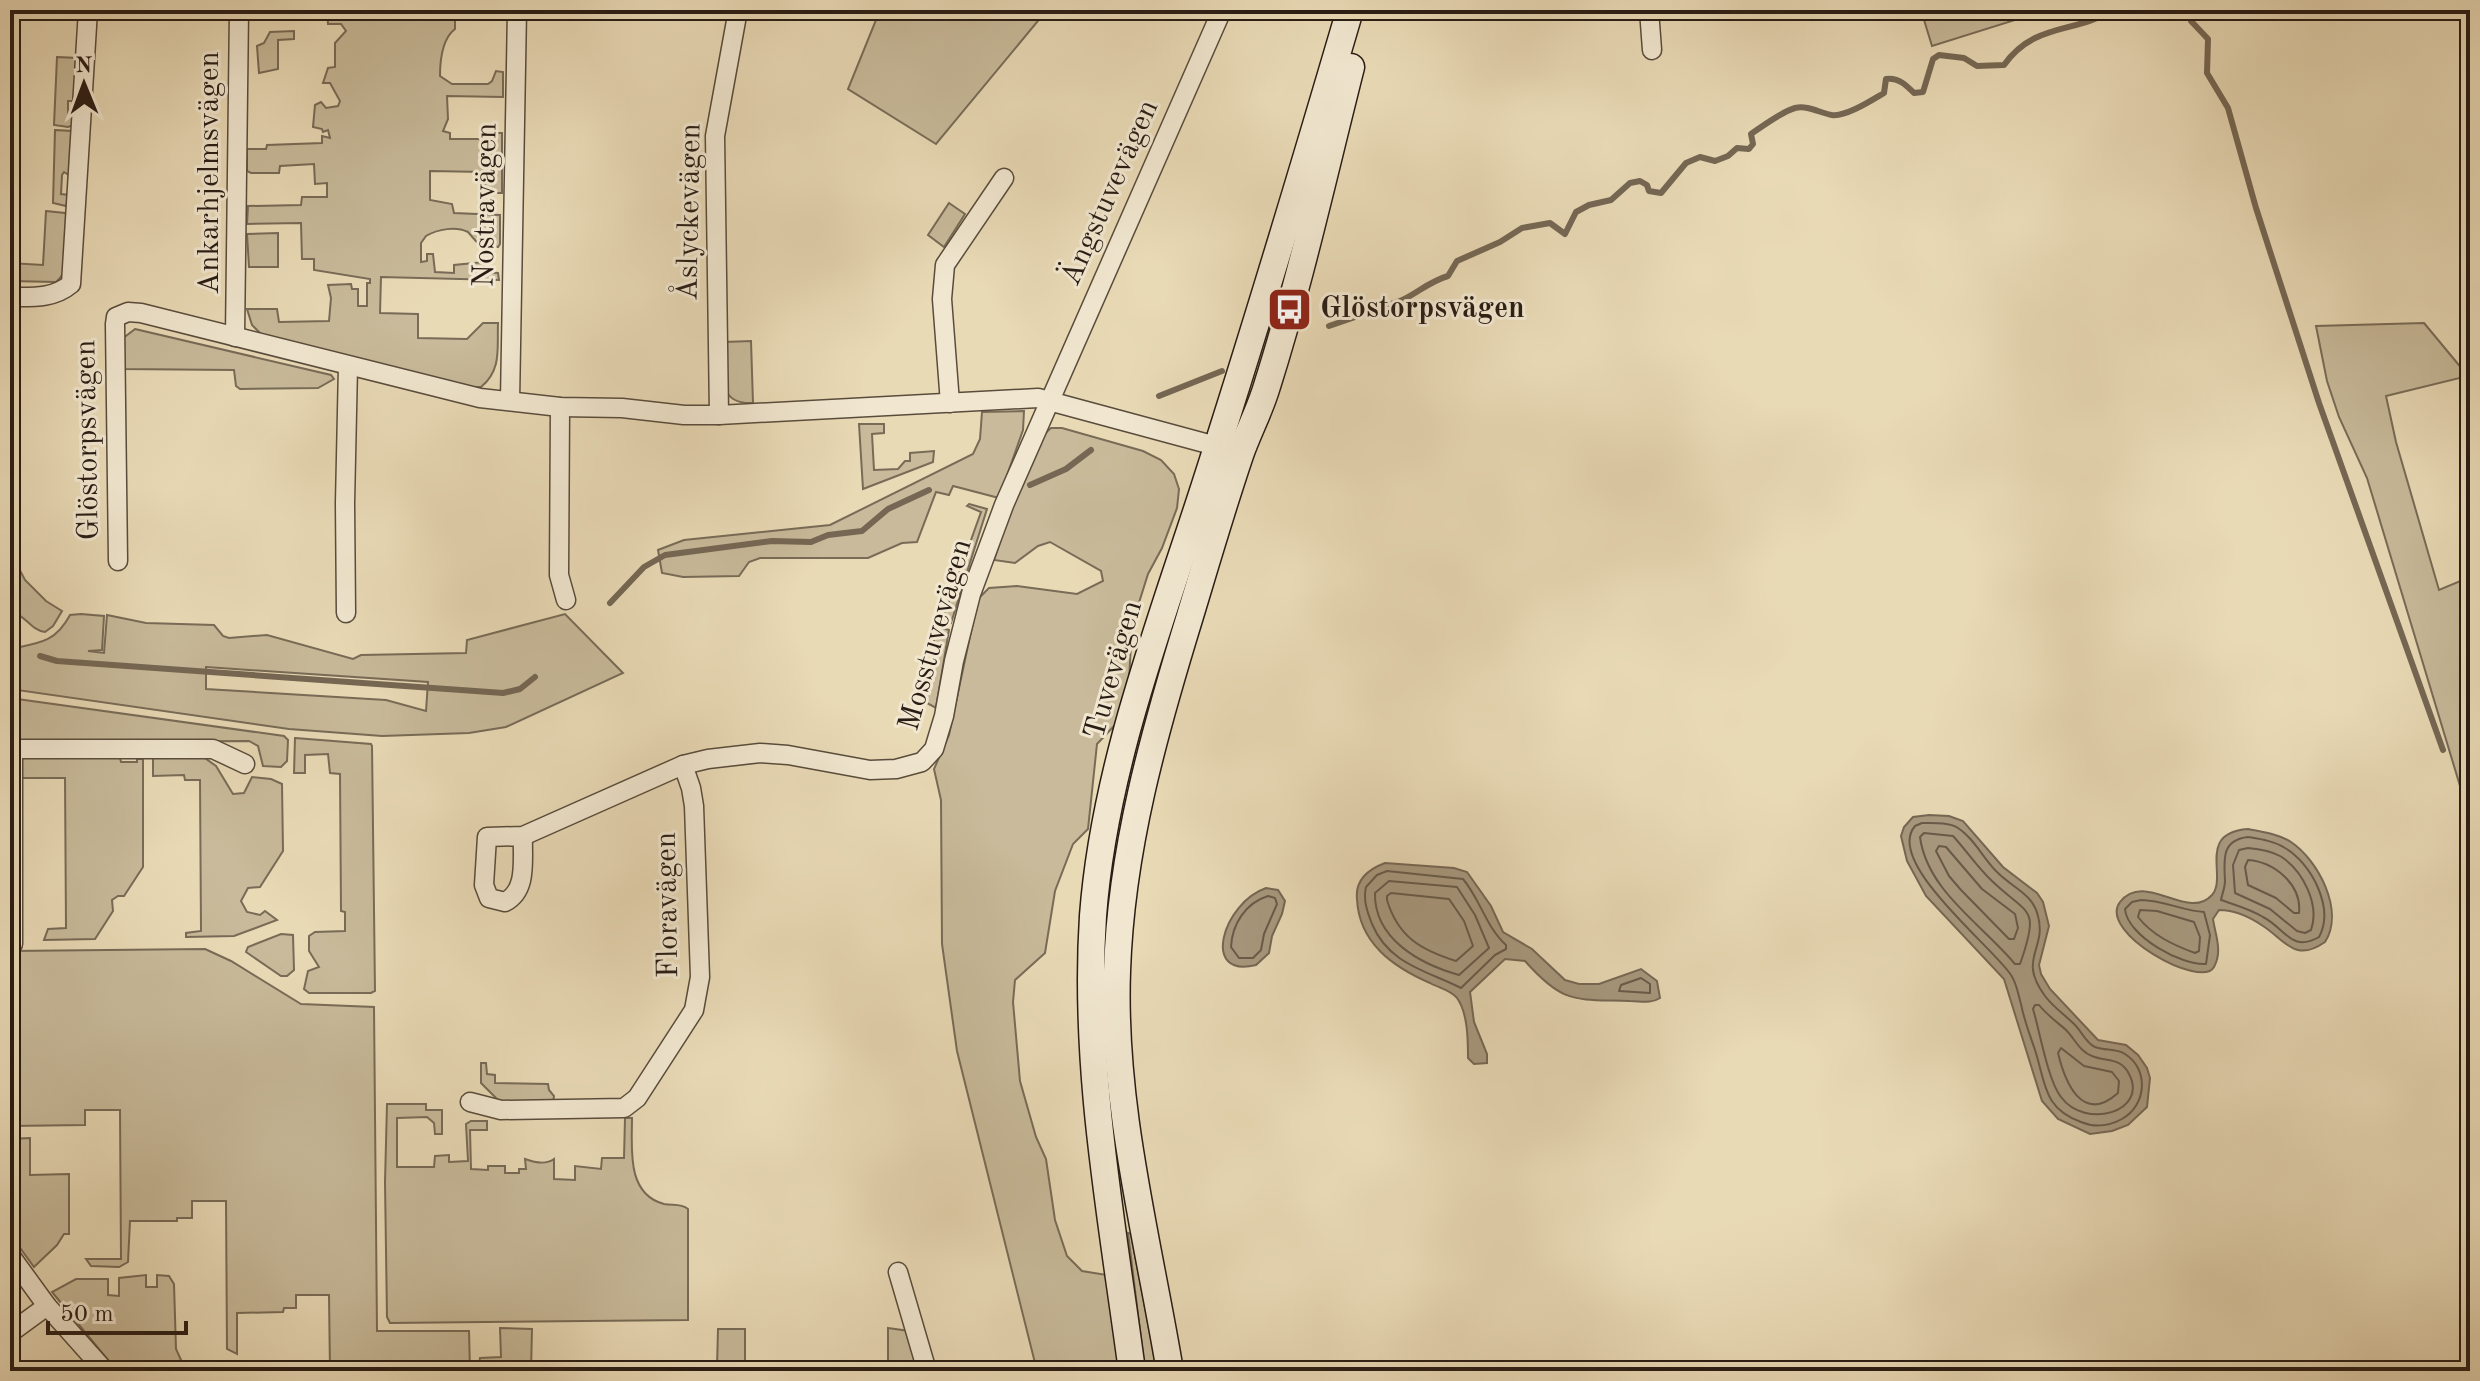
<svg xmlns="http://www.w3.org/2000/svg" width="2480" height="1381" viewBox="0 0 2480 1381" font-family="'Old Standard TT',serif">
<style>
.green{fill:#c8ba9a;stroke:#786b57;stroke-width:2;fill-rule:evenodd}
.water{fill:#a8997f;stroke:#756754;stroke-width:2}
.lines{fill:none;stroke-linecap:round;stroke-linejoin:round}
.shore{stroke:#685a4a;stroke-width:2}
.stream{stroke:#756754;stroke-width:6}
.street-casing{stroke:#594c3c;stroke-width:21}
.secondary-casing{stroke:#291c14;stroke-width:29}
.street{stroke:#f1e7d0;stroke-width:18}
.secondary{stroke:#f1e7d0;stroke-width:26}
.labels{text-anchor:middle;dominant-baseline:central;stroke-width:6;stroke-linejoin:round;paint-order:stroke}
.street-label{font-size:30px;fill:#291c14;stroke:#f1e7d0}
.poi-label{font-size:30px;font-weight:bold;fill:#291c14;stroke:#f1e7d0;text-anchor:start}
</style>
<rect width="100%" height="100%" fill="#e9dab6"/>
<filter id="stains"><feTurbulence type="fractalNoise" baseFrequency=".0025" numOctaves="4"/><feColorMatrix values="0 0 0 0 .2 0 0 0 0 .09 0 0 0 0 .02 0 0 0 .5 -.17"/></filter>
<radialGradient id="worn" r=".72"><stop offset=".6" stop-color="#630" stop-opacity="0"/><stop offset="1" stop-color="#630" stop-opacity=".3"/></radialGradient>
<g class="green">
<path d="M327,10h128v19c-13,10 -15,31 -15,47l12,8h36l4,-3 4,-10 7,1v25l-56,-1 1,23 -5,12 7,2v6h31v-6h21v60h-17v-21l-55,-1v29l22,4 2,9 46,2v29l-2,3h-17l-13,-15c-12,-6 -30,-3 -42,4l-5,7v19l6,-1v-7h6l2,18 19,1v-8l30,-3v10l14,1 1,7 -118,-3 -1,36 38,1v24l49,1 16,-16h15c-1,25 4,47 -17,64h-10l-208,-51 -11,-11 -5,-16h30l2,13 50,-1 2,-23 -3,-13 23,-1 1,5h6v17h9v-23h3v-4l-56,-9v-11h-12l-1,-36 -54,1 1,-18 53,-1 1,-8h25v-14l-12,1 -1,-20 -34,2 -1,7h-28l-4,-2v-22h19l1,-4 55,-2v-7l8,2 -2,-8 -5,2 -1,-3 -9,-2 2,-22 6,-3 5,6 12,-2 2,-5 -10,-18h-7l5,-15 7,-1v-24l11,-12 -5,-7h-13z"/>
<path d="M880,10h167l-111,134 -88,-55z"/>
<path d="M1921,10h126l-115,36z"/>
<path d="M294,31v8l-16,1v29l-19,4 -2,-27 7,-3 6,-11z"/>
<path d="M57,57l21,1 -3,43h-7v15l5,1v8l-5,2 -14,-2z"/>
<path d="M55,130l18,1 -1,46 -8,-5 -2,3 -1,19 9,1 -4,11 -13,-3z"/>
<path d="M949,203l16,11 -21,33 -16,-12z"/>
<path d="M46,211l19,2 3,3c0,20 5,53 -12,66l-46,-1v-18l33,2z"/>
<path d="M278,233v34h-29l-2,-33z"/>
<path d="M2424,323l44,53 -82,20 10,46 43,148 31,-13v242l-103,-341 -28,-61 -12,-36 -11,-55z"/>
<path d="M135,329l196,46 3,4 -16,9 -78,1 -4,-3 -2,-16 -113,-1 1,-30z"/>
<path d="M751,341l2,62c-39,2 -30,-34 -29,-61z"/>
<path d="M1024,411l-1,19 -24,68 -46,-12 -4,9 -13,-3 -19,50 -15,1 -34,15h-108l-11,4 -10,14 -56,1 -21,-4 -4,-23 26,-10 146,-15 143,-71 7,-15 2,-27z"/>
<path d="M859,424h25v9l-12,1 2,36 24,-1 7,-8h5v-8l24,-2 -1,11 -70,27z"/>
<path d="M1051,428h11l81,23 18,9 13,14 5,15 -2,19 -15,40 -14,26 -16,51 -3,56 -13,43 -19,20 -9,85 -15,15 -18,47 -10,62 -30,27 -2,22 7,79 16,56 10,22 9,61 12,36 15,15 25,4 13,96h-83l-80,-320 -15,-107 -1,-144 -7,-31 15,-34 29,-136 11,-11 28,-2 60,8 26,-13 -2,-10 -51,-29 -12,4 -23,17 -21,-3c10,-29 35,-115 57,-132z"/>
<path d="M969,504l18,5 -36,114 -9,-2 39,-109 -14,-6z"/>
<path d="M10,560l5,1 10,19 21,21 16,10 -9,15 -8,6c-15,-2 -20,-18 -35,-21z"/>
<path d="M81,614l23,2 -2,34 -14,1 16,2 3,-38 39,8 68,2 9,11 6,2 38,-3 86,24 8,-4 105,-2 1,-13 98,-26 58,59 -117,54 -37,6 -87,3 -93,-7 -279,-40v-40c29,-6 45,-6 60,-34zM206,667l222,15 -2,29 -40,-11 -180,-11z"/>
<path d="M936,626l13,4 -13,78 -11,-6z"/>
<path d="M10,698l274,38 4,4 -1,21 -6,6 -18,-1 -5,-20 -9,-5 -239,1z"/>
<path d="M295,738l76,6 1,2 3,245 -4,2h-62l-5,-4 4,-18 11,-4 -10,-16v-15l6,-4 30,-1v-19l-4,-1 -1,-137 -10,-1 -2,-19 -23,1v18h-11z"/>
<path d="M153,751l49,5 14,10 17,28 11,-1 8,-16 19,2 11,5 1,67 -23,36 -12,1 -7,13 6,11 13,3 5,-4 12,9 -43,16 -48,1v-4l15,-2 -1,-151h-15l-1,-5 -31,1z"/>
<path d="M16,753l104,5 1,4h16v-3h6v108l-19,29h-6l-6,4 1,11 -18,28 -51,1 4,-11 18,-1 -1,-150h-46z"/>
<path d="M281,934l12,1 1,35 -7,6h-6l-35,-24 2,-5z"/>
<path d="M205,949l26,12 70,43 73,3 3,324h92l1,40h-140l-1,-76h-33v13h-12l-1,4 -46,1v41l-10,-5 -1,-148h-34v17h-15v3h-47l-2,41 -9,5 -28,-1 -5,-7h35l-1,-149h-35v15l-75,1v-15l4,-1 -4,-159z"/>
<path d="M481,1063h5l1,11 8,1v8l53,1 1,6 5,6 -1,7h-52l-20,-20z"/>
<path d="M387,1104h39v6h16v24h-7l-1,-11 -7,-6 -30,1v49h37l1,-11 14,-1v7l19,-1 -2,-37 5,-3h16v9h-17l1,39 17,1v-4h17v7h14v-4h7l-1,-10c8,3 21,6 29,0v20l21,1v-14l26,3 1,-11h22l1,-40h7c0,30 -6,76 32,86 9,2 16,-1 24,5v111l-298,3 -3,-6 -2,-135z"/>
<path d="M30,1138v37l39,-1v60h-5l-7,11 -23,22 -24,-33v-95z"/>
<path d="M1128,1233l3,1 26,137h-12z"/>
<path d="M146,1275v12h11v-12l12,1 5,8 2,65 10,22h-69l-65,-79 24,-13h32v16l11,1v-18z"/>
<path d="M500,1328l32,1 -1,42h-53l2,-13 21,-1z"/>
<path d="M888,1328l21,3 10,40h-31z"/>
<path d="M718,1329h27v42h-66v-3h38z"/>
</g>
<g class="water">
<path d="M1929,815l20,1 14,5 40,46 34,26 6,9 6,24 -10,39 2,9 9,15 48,51 28,5 12,10 9,13 3,10 -3,29 -19,18 -16,6 -22,3 -32,-15 -16,-18 -38,-122 -78,-83 -19,-35 -6,-25 3,-9 9,-10z"/>
<path d="M2248,829c14,3 31,5 43,13 27,18 54,69 34,100 -30,21 -39,-1 -62,-16 -13,-9 -29,-16 -44,-16l-6,9c2,15 10,32 1,48 -13,23 -117,-35 -94,-65 25,-32 68,20 92,-7 16,-18 -16,-62 36,-66z"/>
<path d="M1385,863l69,5 13,4 24,34 12,26 29,17 33,31 14,4h20l42,-15 16,12 3,17c-9,6 -19,3 -30,3 -55,-2 -66,4 -105,-40l-20,-2 -35,33 4,30 13,32v9l-13,1 -6,-6c0,-17 0,-45 -11,-60 -6,-8 -18,-10 -27,-15 -37,-16 -71,-40 -73,-84 -2,-19 12,-30 28,-36z"/>
<path d="M1266,888l12,2 7,11 -3,13 -10,22 -3,17 -13,12c-56,14 -33,-62 10,-77z"/>
</g>
<g class="lines">
<g class="shore">
<path d="M1922,823c11,0 27,-1 36,5 16,10 26,32 40,45 15,15 35,21 40,43 9,34 -21,42 7,80 8,11 20,19 30,29 7,7 11,18 20,22 10,4 21,1 30,7 24,15 22,51 -3,65 -13,7 -27,9 -41,3 -38,-14 -35,-38 -46,-72 -5,-15 -11,-30 -14,-46 -3,-10 -4,-20 -10,-29 -18,-28 -127,-113 -96,-149z"/>
<path d="M1924,833l29,3c13,14 24,31 38,44 37,36 50,25 29,84h-5c-32,-39 -88,-73 -95,-127z"/>
<path d="M2248,837c12,2 26,4 37,11 26,15 50,60 34,89 -28,16 -34,-9 -56,-20 -13,-8 -28,-12 -42,-17 1,-6 4,-12 4,-19 -1,-21 -4,-41 23,-44z"/>
<path d="M1939,846l7,1 36,42 33,25 3,14 -4,11h-5l-48,-49 -12,-14 -13,-25z"/>
<path d="M2248,848c10,1 23,3 32,8 23,14 40,49 31,74l-6,3 -8,-2 -27,-22 -35,-16 -2,-28 6,-15z"/>
<path d="M2248,860c27,2 54,25 51,53h-5l-18,-15 -28,-13 -3,-18z"/>
<path d="M1387,871l76,8c17,20 23,48 43,66v4l-11,6 -34,33c-36,-18 -72,-24 -89,-64 -5,-13 -9,-24 -6,-37l11,-12z"/>
<path d="M1389,881l68,6 18,28 14,33 -30,27c-39,-11 -85,-36 -84,-82z"/>
<path d="M1391,893l58,6 15,22 9,25 -17,15c-35,-11 -58,-24 -69,-61v-4z"/>
<path d="M1268,896l7,2 2,6 -13,30 -3,16 -8,8h-14l-8,-11c1,-22 14,-44 37,-51z"/>
<path d="M2141,900c22,0 42,11 63,12l6,23 -4,29c-24,2 -79,-28 -81,-55l7,-7z"/>
<path d="M2140,910l17,1 37,11 6,15 -1,14 -4,2c-22,-8 -43,-18 -57,-36z"/>
<path d="M1641,978l9,6v9l-31,-2 2,-6z"/>
<path d="M2035,1005h4c8,10 18,17 27,25 9,9 14,22 26,26 14,6 29,1 37,18 20,38 -44,56 -68,23 -13,-16 -21,-65 -28,-88z"/>
<path d="M2061,1048l23,18 28,6 7,9 -1,12c-36,32 -53,-11 -60,-40z"/>
</g>
<g class="stream">
<path d="M2190,10l1,11 17,18 -1,34 21,35 28,100 63,195 124,347"/>
<path d="M1329,326l38,-13 8,-8c30,3 45,-21 73,-29l9,-15 43,-19 22,-14 28,-5 15,11 11,-22 13,-7 22,-5 19,-17 10,-2 7,4 2,6 12,2 25,-30 14,-6 15,4 13,-5 9,-8 12,1 4,-5 -2,-10c12,-8 30,-22 44,-26 13,-3 25,5 37,7 14,2 40,-15 52,-22l2,-14c12,-2 20,6 28,14l9,-1 10,-33 6,-4 25,3 13,8 27,-1c31,-43 70,-31 110,-55"/>
<path d="M1159,396l63,-25"/>
<path d="M1030,485l36,-16 25,-19"/>
<path d="M610,603l34,-36 21,-12 107,-14 39,1 17,-7 34,-4 26,-22 41,-19"/>
<path d="M10,626l8,8"/>
<path d="M40,656l17,5 446,32 17,-4 15,-12"/>
</g>
<defs>
<g id="street">
<path d="M1649,10l3,40"/>
<path d="M10,297c22,0 43,2 61,-13l17,-274"/>
<path d="M235,337l4,-327"/>
<path d="M510,401l7,-391"/>
<path d="M950,403l-8,-104 3,-34 59,-87"/>
<path d="M560,407l-1,168 7,25"/>
<path d="M719,415l-4,-279 23,-126"/>
<path d="M118,561l-3,-237 1,-7 12,-5 13,1 339,85 80,9 62,1 62,7h35l319,-17 189,51"/>
<path d="M346,613l-1,-110 3,-137"/>
<path d="M10,749h203l32,15"/>
<path d="M13,749v195"/>
<path d="M523,836l-36,1 -3,48 5,13 16,4c23,-12 17,-42 18,-66l160,-71 25,-6 52,-6 28,2 82,15 26,-1 26,-7 12,-13 10,-33 10,-55 17,-67 33,-89 218,-495"/>
<path d="M470,1102l31,8 123,-2 13,-10 57,-88 6,-33 -6,-171 -3,-18 -8,-23"/>
<path d="M10,1255l37,51 58,65"/>
<path d="M898,1272l29,99"/>
<path d="M10,1333l37,-27"/>
</g>
<g id="secondary">
<path d="M1132,1371c-20,-151 -49,-302 -39,-455 11,-147 66,-289 111,-428 51,-158 99,-318 146,-478"/>
<path d="M1170,1371c-22,-132 -58,-265 -53,-400 4,-122 37,-238 73,-355 16,-53 32,-108 50,-161 8,-23 20,-45 27,-69 33,-104 57,-213 84,-319"/>
</g>
</defs>
<use href="#street" class="street-casing"/>
<use href="#secondary" class="secondary-casing"/>
<use href="#street" class="street"/>
<use href="#secondary" class="secondary"/>
</g>
<defs>
<symbol id="bus-square" viewBox="-11 -11 22 22"><rect x="-9" y="-9" width="18" height="18" rx="4" fill="#8f2418" stroke="#f1e7d0"/><path d="M-5-6H5V4H4V6H2V4H-2V6H-4V4H-5ZM-3.5-4V0h7V-4ZM-3.5 1.2v1.5H-2V1.2ZM2 1.2v1.5H3.5V1.2Z" fill="#fff"/></symbol>
</defs>
<g fill-rule="evenodd">
<use href="#bus-square" x="1264" y="284" width="51" height="51"/>
</g>
<g class="labels">
<g class="street-label">
<text transform="translate(210 173) rotate(-90)">Ankarhjelmsvägen</text>
<text transform="translate(1110 193) rotate(-66)">Ängstuvevägen</text>
<text transform="translate(486 205) rotate(-89)">Nostravägen</text>
<text transform="translate(690 212) rotate(-89)">Åslyckevägen</text>
<text transform="translate(88 440) rotate(-91)">Glöstorpsvägen</text>
<text transform="translate(936 635) rotate(-74)">Mosstuvevägen</text>
<text transform="translate(1114 670) rotate(-74)">Tuvevägen</text>
<text transform="translate(668 905) rotate(-91)">Floravägen</text>
</g>
<g class="poi-label">
<text x="1320" y="309">Glöstorpsvägen</text>
</g>
</g>
<rect width="2480" height="1381" fill="none" stroke="#e9dab6" stroke-width="40"/>
<rect x="12" y="12" width="2456" height="1357" fill="none" stroke="#291c14" stroke-width="4"/>
<rect x="20" y="20" width="2440" height="1341" fill="none" stroke="#291c14" stroke-width="2"/>
<g transform="translate(84 84) rotate(359)" stroke="#f1e7d0" stroke-width="6" paint-order="stroke">
<path d="M0-6L14 30L0 20L-14 30Z" fill="#291c14"/>
<text y="-12" font-size="22" font-weight="bold" text-anchor="middle" fill="#291c14">N</text>
</g>
<path d="M48 1321v12h138v-12" fill="none" stroke="#291c14" stroke-width="4"/>
<text x="60" y="1321" font-size="24" fill="#291c14" stroke="#f1e7d0" stroke-width="6" paint-order="stroke">50 m</text>
<rect width="100%" height="100%" filter="url(#stains)"/>
<rect width="100%" height="100%" fill="url(#worn)"/>
</svg>
